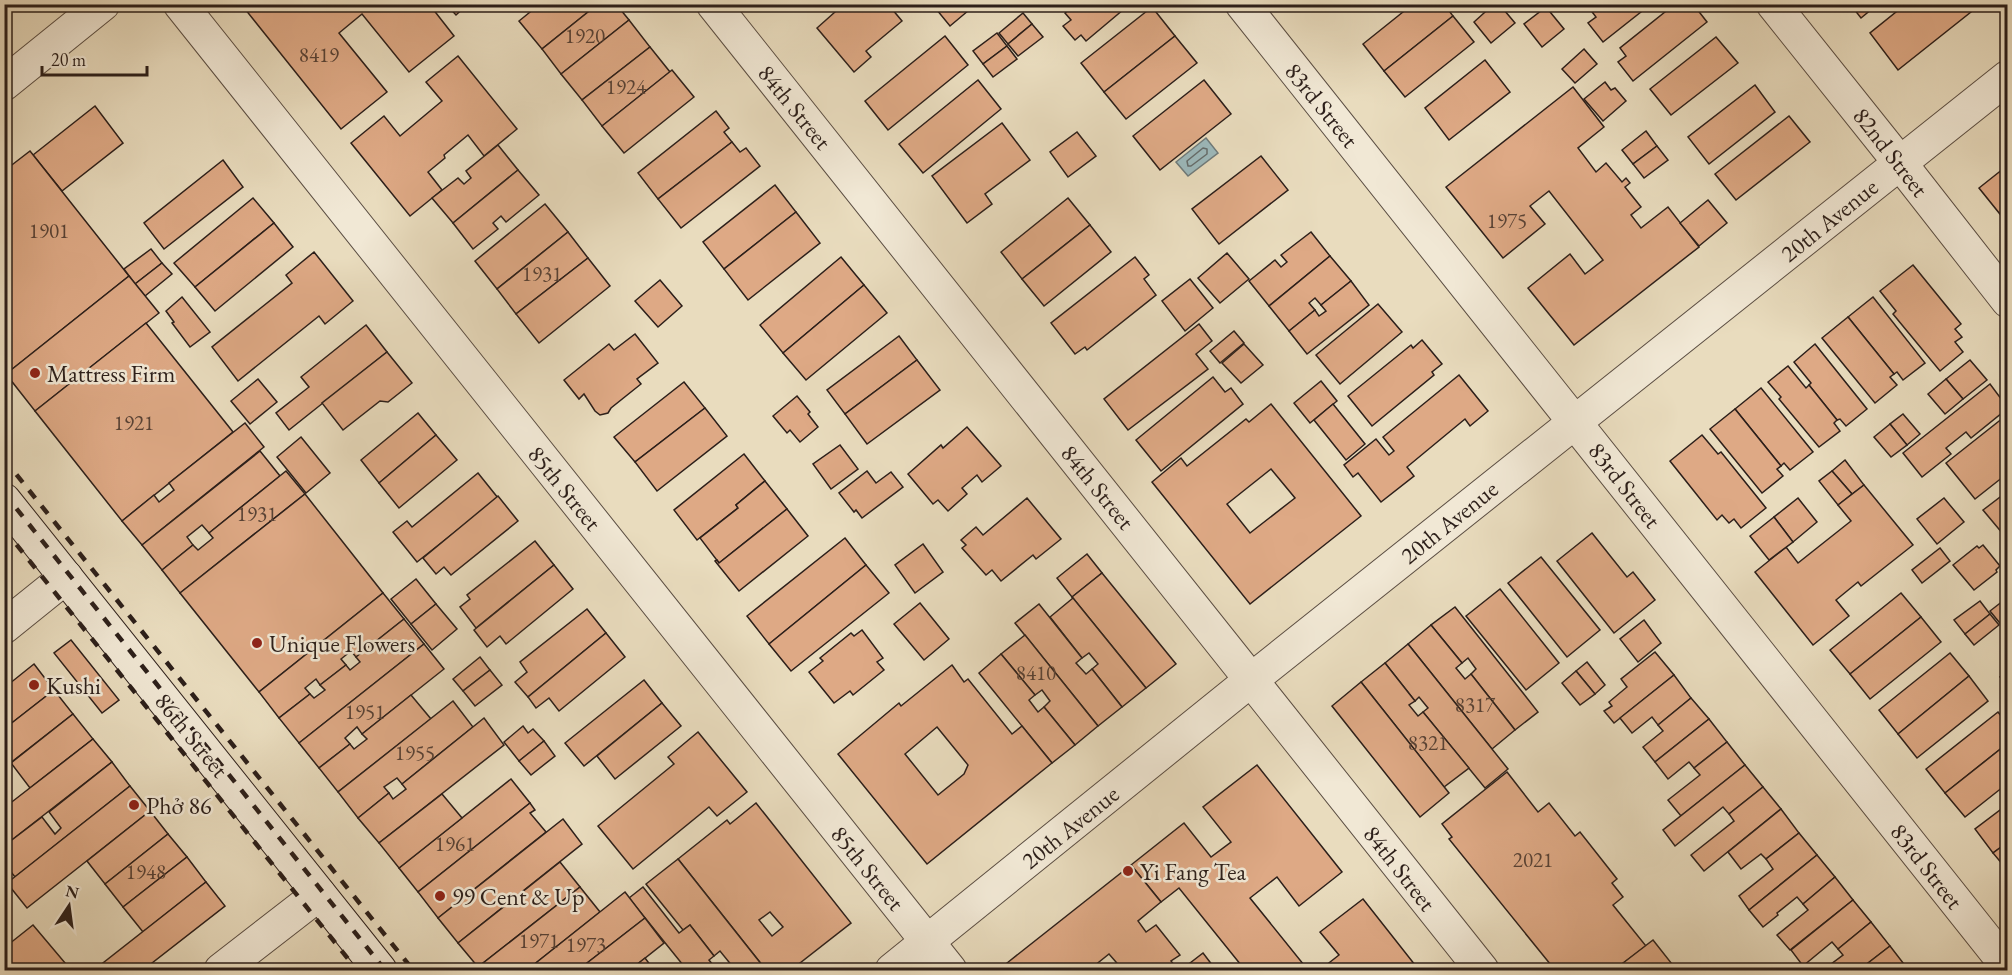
<svg xmlns="http://www.w3.org/2000/svg" width="2012" height="975" viewBox="0 0 2012 975" font-family="'EB Garamond',serif">
<style>
.water{fill:#9cb9bc;stroke:#6f7b7b;stroke-width:1.5}
.lines{fill:none;stroke-linecap:round;stroke-linejoin:round}
.shore{stroke:#646c6b;stroke-width:1.5}
.building{fill:#dea985;stroke:#2c1f1a;stroke-width:1.5;fill-rule:evenodd}
.minor-casing{stroke:#5b4e43;stroke-width:35}
.tertiary-casing{stroke:#5b4e43;stroke-width:35}
.secondary-casing{stroke:#2c1f1a;stroke-width:35}
.minor{stroke:#f1e8d5;stroke-width:33}
.tertiary{stroke:#f1e8d5;stroke-width:33}
.secondary{stroke:#f1e8d5;stroke-width:33}
.rail{stroke:#2c1f1a;stroke-width:4.5;stroke-dasharray:10 10;stroke-linecap:butt}
.poi-dot{fill:#8f2418;stroke:#f1e8d5;stroke-width:2}
.labels{text-anchor:middle;dominant-baseline:central;stroke-width:5;stroke-linejoin:round;paint-order:stroke}
.number-label{font-size:21px;fill:#584235}
.street-label{font-size:24px;fill:#2c1f1a;stroke:#f1e8d5}
.poi-label{font-size:24px;fill:#2c1f1a;stroke:#f1e8d5;text-anchor:start}
</style>
<rect width="100%" height="100%" fill="#e9dcbe"/>
<filter id="stains"><feTurbulence type="fractalNoise" baseFrequency=".00333" numOctaves="4"/><feColorMatrix values="0 0 0 0 .2 0 0 0 0 .09 0 0 0 0 .02 0 0 0 .5 -.17"/></filter>
<radialGradient id="worn" r=".72"><stop offset=".6" stop-color="#630" stop-opacity="0"/><stop offset="1" stop-color="#630" stop-opacity=".3"/></radialGradient>
<path class="water" d="M1206,138l12,15 -30,23 -12,-14z"/>
<g class="lines">
<path class="shore" d="M1203,148l4,1v5l-16,12h-3l-1,-5z"/>
</g>
<g class="building">
<path d="M241,4h188l25,32 -45,36 -47,-58 -23,19 48,59 -46,37z"/>
<path d="M446,4h22l-12,11z"/>
<path d="M540,4h58l-56,45 -23,-28z"/>
<path d="M598,4h18l13,16 -68,54 -19,-25z"/>
<path d="M844,4h54l-6,5 10,12 -36,30 5,6 -17,15 -37,-44z"/>
<path d="M932,4h43v1l-25,21z"/>
<path d="M1075,4h55l-44,37 -5,-6 -6,5 -12,-14 8,-6 -6,-7z"/>
<path d="M1413,4h31l9,12 -69,55 -21,-27z"/>
<path d="M1494,4h5l16,19 -24,20 -17,-21z"/>
<path d="M1596,4h55l-48,38 -15,-19 8,-6 -6,-8z"/>
<path d="M1675,4h18l14,18 -74,59 -15,-19 8,-6 -6,-8z"/>
<path d="M1850,4h28l-17,14z"/>
<path d="M1906,4h75l-83,66 -28,-37z"/>
<path d="M1152,7l23,29 -71,56 -23,-29z"/>
<path d="M1546,7l18,22 -22,18 -18,-23z"/>
<path d="M1023,13l9,11 -24,20 -9,-11z"/>
<path d="M1453,16l21,26 -69,55 -21,-26z"/>
<path d="M629,20l21,27 -68,53 -21,-26z"/>
<path d="M1032,24l11,13 -25,19 -10,-12z"/>
<path d="M997,33l10,13 -24,18 -10,-13z"/>
<path d="M945,36l23,29 -80,65 -23,-29z"/>
<path d="M1175,36l22,27 -71,56 -22,-27z"/>
<path d="M1716,37l22,26 -67,52 -21,-26z"/>
<path d="M1007,46l10,13 -24,18 -10,-13z"/>
<path d="M650,47l20,25 -68,54 -20,-26z"/>
<path d="M1584,49l13,15 -22,19 -13,-14z"/>
<path d="M458,56l59,73 -33,27 -16,-21 -24,20 1,3 -17,14 14,18 -32,26 -59,-73 33,-27 16,20 42,-35 -16,-19z"/>
<path d="M1485,60l25,32 -61,48 -24,-32z"/>
<path d="M672,70l22,27 -70,56 -22,-27z"/>
<path d="M978,80l23,29 -78,64 -24,-29z"/>
<path d="M1204,80l27,34 -71,56 -27,-34z"/>
<path d="M1605,82l6,8 4,-2 11,13 -23,20 -19,-22z"/>
<path d="M1755,85l20,27 -66,52 -21,-27z"/>
<path d="M1573,87l31,40 -26,21 18,24 10,-9 16,19 4,-4 4,5 -5,4 16,20 -10,8 10,13 27,-21 31,40 -125,98 -46,-57 42,-34 15,20 18,-14 -54,-69 -19,15 15,18 -42,34 -57,-71z"/>
<path d="M95,106l28,37 -61,48 -29,-36z"/>
<path d="M716,111l13,17 -5,4 8,10 -74,57 -20,-26z"/>
<path d="M1789,116l21,26 -74,58 -21,-26z"/>
<path d="M1002,123l28,37 -45,34 7,10 -25,19 -35,-47z"/>
<path d="M1646,131l11,15 -24,18 -11,-14z"/>
<path d="M1077,132l19,24 -28,21 -18,-25z"/>
<path d="M732,142l8,10 6,-4 14,18 -79,62 -23,-29z"/>
<path d="M498,145l20,25 -65,53 -21,-25 26,-20 6,6 7,-6 -5,-7z"/>
<path d="M1657,146l11,14 -24,18 -11,-14z"/>
<path d="M30,151l99,125 -123,98 -2,-2v-201z"/>
<path d="M1261,156l27,34 -69,54 -27,-35z"/>
<path d="M223,160l20,27 -79,62 -20,-26z"/>
<path d="M2008,165v59l-29,-36z"/>
<path d="M518,170l21,25 -33,27 -5,-6 -8,7 5,6 -25,20 -20,-26z"/>
<path d="M775,185l21,27 -72,57 -21,-27z"/>
<path d="M253,198l21,25 -79,64 -21,-24z"/>
<path d="M1068,198l22,27 -68,54 -21,-27z"/>
<path d="M1708,200l19,23 -28,23 -19,-23z"/>
<path d="M545,204l23,28 -71,57 -22,-28z"/>
<path d="M796,212l24,31 -72,57 -24,-31z"/>
<path d="M274,223l19,24 -78,64 -20,-24z"/>
<path d="M1090,225l21,27 -67,54 -22,-27z"/>
<path d="M568,232l20,26 -72,56 -19,-25z"/>
<path d="M1311,232l19,24 -61,50 -20,-25 26,-21 6,7 6,-5 -6,-7z"/>
<path d="M151,249l11,14 -27,21 -11,-15z"/>
<path d="M314,252l39,49 -28,23 -6,-8 -81,65 -26,-34 80,-64 -6,-8z"/>
<path d="M1227,253l22,26 -29,24 -22,-25z"/>
<path d="M1330,256l21,25 -30,24 -6,-7 -6,5 6,7 -26,21 -20,-25z"/>
<path d="M841,257l23,28 -81,68 -23,-28z"/>
<path d="M1135,257l14,18 -5,4 12,16 -69,55 -2,-3 -10,7 -24,-31z"/>
<path d="M588,258l22,28 -71,57 -23,-29z"/>
<path d="M162,263l10,11 -27,22 -10,-12z"/>
<path d="M1913,265l48,59 -6,5 7,8 -7,5 8,10 -23,19 -47,-57 3,-3 -16,-20z"/>
<path d="M129,276l30,37 -124,98 -29,-37z"/>
<path d="M1190,279l23,29 -28,23 -23,-30z"/>
<path d="M660,280l22,26 -24,21 -23,-26z"/>
<path d="M1351,281l18,24 -62,49 -18,-23 26,-21 4,6 7,-5 -5,-6z"/>
<path d="M864,285l23,28 -81,67 -23,-27z"/>
<path d="M182,297l28,35 -20,15 -18,-24 2,-1 -8,-11z"/>
<path d="M1873,297l52,66 -22,17 -6,-8 -3,2 -46,-57z"/>
<path d="M1378,304l24,28 -62,52 -24,-29z"/>
<path d="M1848,317l46,57 -4,3 7,8 -22,18 -53,-65z"/>
<path d="M146,323l87,109 -111,89 -87,-110z"/>
<path d="M1199,324l13,17 -16,13 12,15 -80,61 -24,-31z"/>
<path d="M366,325l21,27 -98,78 -13,-17 33,-26 -8,-10z"/>
<path d="M1234,331l10,12 -24,20 -10,-12z"/>
<path d="M635,334l23,29 -21,16 4,5 -30,24 -3,5 -8,2 -5,-4 -11,-17 -5,5 -15,-19 45,-36 5,6z"/>
<path d="M899,336l18,24 -72,54 -18,-24z"/>
<path d="M1422,340l20,24 -10,8 2,3 -62,51 -24,-30 63,-51 2,3z"/>
<path d="M1244,344l19,21 -22,18 -19,-20z"/>
<path d="M1815,344l52,65 -21,17 -6,-7 -3,1 -28,-35 2,-2 -17,-21z"/>
<path d="M387,352l25,31 -24,19 -8,-1 -37,29 -21,-27z"/>
<path d="M917,360l23,30 -73,54 -22,-30z"/>
<path d="M1970,360l17,20 -24,19 -17,-20z"/>
<path d="M1788,366l18,22 3,-3 28,35 -3,3 6,8 -21,16 -40,-48 2,-2 -13,-15z"/>
<path d="M1459,375l29,36 -18,15 -5,-7 -58,48 7,9 -33,26 -23,-29 -5,4 -9,-12 32,-26 13,16 5,-4 -11,-14z"/>
<path d="M1213,377l12,15 6,-4 12,16 -82,67 -25,-31z"/>
<path d="M258,379l19,23 -27,22 -19,-23z"/>
<path d="M1946,379l17,20 -18,15 -17,-20z"/>
<path d="M1321,381l16,20 -27,22 -16,-20z"/>
<path d="M684,382l21,26 -70,54 -21,-25z"/>
<path d="M1990,384l18,24 -37,30 -5,-6 -20,16 5,6 -29,23 -19,-24z"/>
<path d="M1761,388l52,64 -23,18 -6,-7 -3,3 -46,-57z"/>
<path d="M797,396l13,16 -2,2 10,13 -18,15 -10,-12 -3,3 -14,-17z"/>
<path d="M1271,404l90,112 -111,88 -98,-122 29,-24 6,8 59,-47 3,3zM1271,469l24,29 -45,35 -23,-29z"/>
<path d="M1333,404l32,40 -19,16 -32,-40z"/>
<path d="M705,408l22,28 -70,55 -22,-29z"/>
<path d="M1735,409l46,57 -4,3 6,7 -21,17 -52,-64z"/>
<path d="M418,413l18,22 -57,48 -18,-23z"/>
<path d="M1903,414l17,20 -13,11 -17,-21z"/>
<path d="M2008,414v59l-33,26 -29,-36z"/>
<path d="M245,423l19,24 -122,98 -20,-24 32,-26 5,7 15,-12 -5,-7z"/>
<path d="M1890,424l17,21 -16,12 -17,-20z"/>
<path d="M967,427l34,39 -19,16 -5,-7 -15,13 5,6 -19,17 -10,-11 -5,4 -25,-30 33,-29 2,3z"/>
<path d="M436,435l21,25 -58,48 -20,-25z"/>
<path d="M1702,435l16,19 3,-2 45,56 -25,20 -7,-9 -5,4 -7,-8 -5,5 -47,-59z"/>
<path d="M301,437l29,36 -24,20 -29,-36z"/>
<path d="M840,445l18,24 -27,20 -18,-25z"/>
<path d="M260,451l20,25 -71,57 -7,-8 -15,12 6,8 -31,25 -20,-25z"/>
<path d="M744,454l21,27 -29,24 2,3 -41,32 -23,-30z"/>
<path d="M1845,460l19,25 -12,9 -20,-23z"/>
<path d="M286,471l19,23 -125,99 -18,-23 31,-25 5,5 15,-12 -4,-5z"/>
<path d="M867,471l9,12 15,-11 12,15 -41,31 -6,-8 -2,2 -15,-19z"/>
<path d="M1832,471l20,23 -14,11 -19,-24z"/>
<path d="M478,473l20,25 -81,64 -24,-30 14,-11 5,6z"/>
<path d="M765,481l22,28 -68,54 -19,-25 38,-30 -2,-3z"/>
<path d="M1864,485l49,60 -52,41 -3,-4 -22,18 13,16 -36,29 -58,-73 31,-25 12,16 53,-42 -13,-16z"/>
<path d="M2008,491v49l-25,-30z"/>
<path d="M305,494l78,99 -124,99 -79,-99z"/>
<path d="M498,496l20,25 -67,54 -7,-8 -8,7 -13,-16z"/>
<path d="M1027,498l34,41 -25,20 -3,-4 -32,26 -9,-11 -6,5 -24,-27 4,-3 -5,-5 15,-13 7,8z"/>
<path d="M1798,498l19,24 -24,20 -19,-25z"/>
<path d="M1944,498l20,24 -27,22 -20,-25z"/>
<path d="M787,509l21,27 -69,55 -24,-30 2,-1 2,3z"/>
<path d="M1774,517l19,25 -24,18 -19,-24z"/>
<path d="M1592,533l35,44 6,-5 22,28 -41,33 -57,-72z"/>
<path d="M845,538l21,27 -97,79 -22,-28z"/>
<path d="M535,541l19,24 -78,63 -16,-21 10,-8 -3,-4z"/>
<path d="M923,544l20,28 -28,21 -20,-28z"/>
<path d="M1983,545l17,21 -4,4 1,2 -23,18 -21,-25 24,-19 2,2z"/>
<path d="M1940,548l10,13 -28,22 -10,-13z"/>
<path d="M1087,554l15,19 -30,24 -15,-19z"/>
<path d="M1541,557l59,73 -33,27 -59,-74z"/>
<path d="M554,565l19,24 -67,55 -6,-8 -13,11 -13,-17z"/>
<path d="M866,565l23,28 -98,78 -22,-27z"/>
<path d="M1102,573l74,91 -30,24 -74,-91z"/>
<path d="M416,579l20,25 -25,20 -20,-25z"/>
<path d="M1500,589l59,74 -33,27 -60,-74z"/>
<path d="M383,593l21,26 -48,38 -5,-6 -10,8 5,6 -26,20 -4,-6 -11,9 5,6 -31,24 -20,-26z"/>
<path d="M1901,593l20,24 -71,57 -20,-24z"/>
<path d="M2008,597v36l-18,-22z"/>
<path d="M1073,598l73,90 -24,19 -30,-38 6,-5 -9,-11 -7,5 -32,-41z"/>
<path d="M1980,601l10,13 -25,20 -11,-14z"/>
<path d="M920,603l29,36 -25,21 -30,-36z"/>
<path d="M436,604l21,25 -25,21 -21,-26z"/>
<path d="M1039,604l43,54 -6,5 10,11 6,-5 30,38 -24,19 -83,-103z"/>
<path d="M1455,607l83,105 -23,18 -44,-56 5,-5 -8,-11 -6,5 -31,-38z"/>
<path d="M587,609l19,24 -78,64 -13,-15 12,-10 -7,-10z"/>
<path d="M1990,614l9,11 -25,20 -9,-11z"/>
<path d="M1921,617l20,25 -71,57 -20,-25z"/>
<path d="M404,619l20,25 -125,99 -20,-25 31,-24 4,4 11,-8 -5,-5 26,-20 4,5 10,-8 -4,-5z"/>
<path d="M1644,620l17,23 -23,19 -18,-23z"/>
<path d="M1431,625l31,38 -6,5 9,11 6,-5 44,56 -23,19 -84,-105z"/>
<path d="M862,630l21,28 -6,4 7,8 -31,25 -3,-4 -16,12 -25,-31 14,-11 -3,-3 31,-25 3,3z"/>
<path d="M606,633l19,24 -66,54 -10,-13 -13,10 -8,-11z"/>
<path d="M1025,635l73,91 -23,19 -31,-38 6,-6 -8,-11 -7,5 -34,-41z"/>
<path d="M71,640l48,60 -17,13 -48,-60z"/>
<path d="M424,644l20,25 -82,65 -5,-7 -12,11 5,6 -31,24 -20,-25z"/>
<path d="M1408,644l100,125 -23,19 -62,-76 5,-4 -9,-11 -4,4 -30,-38z"/>
<path d="M1655,652l19,23 -60,48 -10,-12 8,-5 -3,-4 18,-15 -6,-8z"/>
<path d="M1950,653l19,23 -71,58 -19,-24z"/>
<path d="M1001,654l34,41 -6,5 9,12 6,-5 31,38 -23,18 -73,-90z"/>
<path d="M480,657l10,13 -27,21 -10,-12z"/>
<path d="M1587,662l18,23 -10,9 -19,-23z"/>
<path d="M1385,663l30,38 -6,4 9,11 5,-4 46,56 -25,19 -83,-105z"/>
<path d="M34,664l20,26 -50,39v-41z"/>
<path d="M952,665l12,17 4,-3 44,55 10,-8 30,37 -125,101 -89,-110 61,-51 2,3zM937,727l31,38 -4,9 -26,21 -33,-41z"/>
<path d="M490,670l12,15 -27,21 -12,-15z"/>
<path d="M1576,671l19,23 -15,11 -18,-22z"/>
<path d="M2008,671v16l-8,-10z"/>
<path d="M1674,675l17,23 -33,27 -6,-8 -20,16 -12,-15z"/>
<path d="M1969,676l19,25 -71,57 -19,-24z"/>
<path d="M644,680l18,23 -78,63 -19,-23z"/>
<path d="M1361,682l88,111 -29,24 -88,-111z"/>
<path d="M54,690l19,24 -69,54v-39z"/>
<path d="M411,695l20,24 -93,73 -19,-24 31,-24 4,5 13,-10 -5,-5z"/>
<path d="M1691,698l18,21 -54,43 -12,-15 20,-16 -5,-6z"/>
<path d="M453,701l20,26 -71,57 -5,-6 -13,9 5,6 -31,25 -20,-26z"/>
<path d="M662,703l19,23 -66,53 -18,-23z"/>
<path d="M1998,712l10,13v18l-63,50 -19,-24z"/>
<path d="M73,714l20,25 -63,49 -19,-25z"/>
<path d="M484,718l20,27 -125,98 -21,-25 31,-25 4,6 13,-10 -4,-5z"/>
<path d="M1709,719l18,23 -33,26 -5,-6 -21,17 -13,-17z"/>
<path d="M523,726l5,7 5,-4 11,12 -25,20 -15,-19z"/>
<path d="M698,732l49,60 -30,24 -8,-9 -76,62 -35,-43 76,-62 -6,-7z"/>
<path d="M93,739l19,23 -108,84v-38z"/>
<path d="M544,741l11,15 -24,19 -12,-14z"/>
<path d="M1727,742l18,23 -64,51 -13,-16 32,-25 -6,-7z"/>
<path d="M2008,743v40l-43,34 -20,-24z"/>
<path d="M112,762l18,24 -115,91 -11,-14v-17l38,-29 13,17 6,-6 -12,-16z"/>
<path d="M1257,765l85,107 -43,34 -22,-29 -27,21 58,72h-63l-66,-82 -18,14 -30,-37 53,-42 27,34 20,-15 -28,-35z"/>
<path d="M1745,765l18,22 -34,27 -6,-7 -48,39 -12,-16z"/>
<path d="M1507,772l31,40 11,-9 26,33 5,-4 37,47 -5,4 11,14 -10,8 33,41 -32,24h-59l-106,-131 3,-2 -10,-13z"/>
<path d="M511,779l19,24 -112,89 -19,-24z"/>
<path d="M130,786l20,25 -123,97 -20,-25z"/>
<path d="M1763,787l18,22 -77,62 -13,-16 43,-34 -5,-7z"/>
<path d="M442,794l20,24 -63,50 -20,-25z"/>
<path d="M530,803l5,7 -5,3 16,19 -108,86 -20,-26z"/>
<path d="M756,803l95,120 -60,47h-25l-88,-111 49,-39 3,4zM770,912l13,15 -11,9 -13,-16z"/>
<path d="M2008,804v38l-15,11 -18,-24z"/>
<path d="M1781,809l18,24 -33,26 -5,-5 -20,15 -13,-17z"/>
<path d="M150,811l18,23 -63,50 -18,-23z"/>
<path d="M563,819l19,25 -124,99 -20,-25z"/>
<path d="M1799,833l18,22 -68,55 -10,-14 34,-27 -7,-10z"/>
<path d="M168,834l19,23 -64,50 -18,-23z"/>
<path d="M2008,842v29l-15,-18z"/>
<path d="M1817,855l18,22 -32,27 -6,-7 -20,16 1,2 -15,12 -14,-17z"/>
<path d="M187,857l19,25 -63,50 -20,-25z"/>
<path d="M678,859l88,111h-38l5,-3 -13,-16 -6,5 -24,-31 -7,5 -37,-46z"/>
<path d="M560,862l20,25 -102,80 -20,-24z"/>
<path d="M1131,865l30,37 -23,19 8,11 10,-7 24,30 -9,6 7,9h-55l-14,-16 -20,16h-76l-6,-7z"/>
<path d="M1835,877l18,23 -63,50 -13,-15 31,-25 -5,-6z"/>
<path d="M206,882l19,24 -82,64h-49z"/>
<path d="M580,887l20,25 -73,58h-47l-2,-3z"/>
<path d="M643,887l36,46 11,-8 24,31 -5,4 8,10h-30l-58,-72z"/>
<path d="M625,892l20,26 -67,52h-51z"/>
<path d="M1363,899l56,71h-99l19,-15 -19,-23z"/>
<path d="M1853,900l18,22 -33,27 -6,-7 -29,24 -12,-16z"/>
<path d="M645,918l19,25 -34,27h-52z"/>
<path d="M1871,922l19,24 -31,24h-36l20,-15 -5,-6z"/>
<path d="M33,925l38,45h-60l-7,-7v-15z"/>
<path d="M1653,940l19,24 -8,6h-50z"/>
<path d="M1890,946l17,22 -3,2h-45z"/>
<path d="M1203,953l13,17h-35z"/>
<path d="M645,958l9,12h-24z"/>
</g>
<g class="lines">
<defs>
<g id="minor">
<path d="M180,4l770,966"/>
<path d="M713,4l769,966"/>
<path d="M1242,4l766,963"/>
<path d="M1773,4l127,159 108,138"/>
<path d="M4,84l99,-80"/>
<path d="M4,627l62,-50"/>
<path d="M221,970l98,-76"/>
</g>
<path id="tertiary" d="M892,970l359,-290 757,-603"/>
<path id="secondary" d="M4,500l376,470"/>
</defs>
<use href="#minor" class="minor-casing"/>
<use href="#tertiary" class="tertiary-casing"/>
<use href="#secondary" class="secondary-casing"/>
<use href="#minor" class="minor"/>
<use href="#tertiary" class="tertiary"/>
<use href="#secondary" class="secondary"/>
<g class="rail">
<path d="M4,459l409,511"/>
<path d="M4,493l381,477"/>
<path d="M4,529l353,441"/>
</g>
</g>
<g class="poi-dot">
<circle cx="35" cy="373" r="6"/>
<circle cx="257" cy="643" r="6"/>
<circle cx="34" cy="685" r="6"/>
<circle cx="134" cy="805" r="6"/>
<circle cx="1128" cy="871" r="6"/>
<circle cx="440" cy="896" r="6"/>
</g>
<g class="labels">
<g class="number-label">
<text x="585" y="35">1920</text>
<text x="319" y="54">8419</text>
<text x="626" y="86">1924</text>
<text x="1507" y="220">1975</text>
<text x="49" y="230">1901</text>
<text x="542" y="273">1931</text>
<text x="134" y="422">1921</text>
<text x="257" y="513">1931</text>
<text x="1036" y="672">8410</text>
<text x="1475" y="704">8317</text>
<text x="365" y="711">1951</text>
<text x="1428" y="742">8321</text>
<text x="415" y="752">1955</text>
<text x="455" y="843">1961</text>
<text x="1533" y="859">2021</text>
<text x="146" y="871">1948</text>
<text x="539" y="940">1971</text>
<text x="586" y="944">1973</text>
</g>
<g class="street-label">
<text transform="translate(1322 105) rotate(51)">83rd Street</text>
<text transform="translate(795 107) rotate(51)">84th Street</text>
<text transform="translate(1891 152) rotate(52)">82nd Street</text>
<text transform="translate(1829 220) rotate(-39)">20th Avenue</text>
<text transform="translate(1625 485) rotate(52)">83rd Street</text>
<text transform="translate(1098 487) rotate(51)">84th Street</text>
<text transform="translate(565 488) rotate(51)">85th Street</text>
<text transform="translate(1449 522) rotate(-39)">20th Avenue</text>
<text transform="translate(192 735) rotate(51)">86th Street</text>
<text transform="translate(1070 827) rotate(-39)">20th Avenue</text>
<text transform="translate(1927 866) rotate(52)">83rd Street</text>
<text transform="translate(868 868) rotate(51)">85th Street</text>
<text transform="translate(1400 868) rotate(52)">84th Street</text>
</g>
<g class="poi-label">
<text x="47" y="373">Mattress Firm</text>
<text x="269" y="643">Unique Flowers</text>
<text x="46" y="685">Kushi</text>
<text x="146" y="805">Phở 86</text>
<text x="1140" y="871">Yi Fang Tea</text>
<text x="452" y="896">99 Cent &amp; Up</text>
</g>
</g>
<rect width="2012" height="975" fill="none" stroke="#e9dcbe" stroke-width="24"/>
<rect x="6" y="6" width="2000" height="963" fill="none" stroke="#2c1f1a" stroke-width="3"/>
<rect x="12" y="12" width="1988" height="951" fill="none" stroke="#2c1f1a" stroke-width="1.5"/>
<g transform="translate(69 906) rotate(13)" stroke="#f1e8d5" stroke-width="4.5" paint-order="stroke">
<path d="M0-4.5L10 22L0 15L-10 22Z" fill="#2c1f1a"/>
<text y="-9" font-size="16" font-weight="bold" text-anchor="middle" fill="#2c1f1a">N</text>
</g>
<path d="M42 66v9h105v-9" fill="none" stroke="#2c1f1a" stroke-width="3"/>
<text x="51" y="66" font-size="18" fill="#2c1f1a" stroke="#f1e8d5" stroke-width="4.5" paint-order="stroke">20 m</text>
<rect width="100%" height="100%" filter="url(#stains)"/>
<rect width="100%" height="100%" fill="url(#worn)"/>
</svg>
